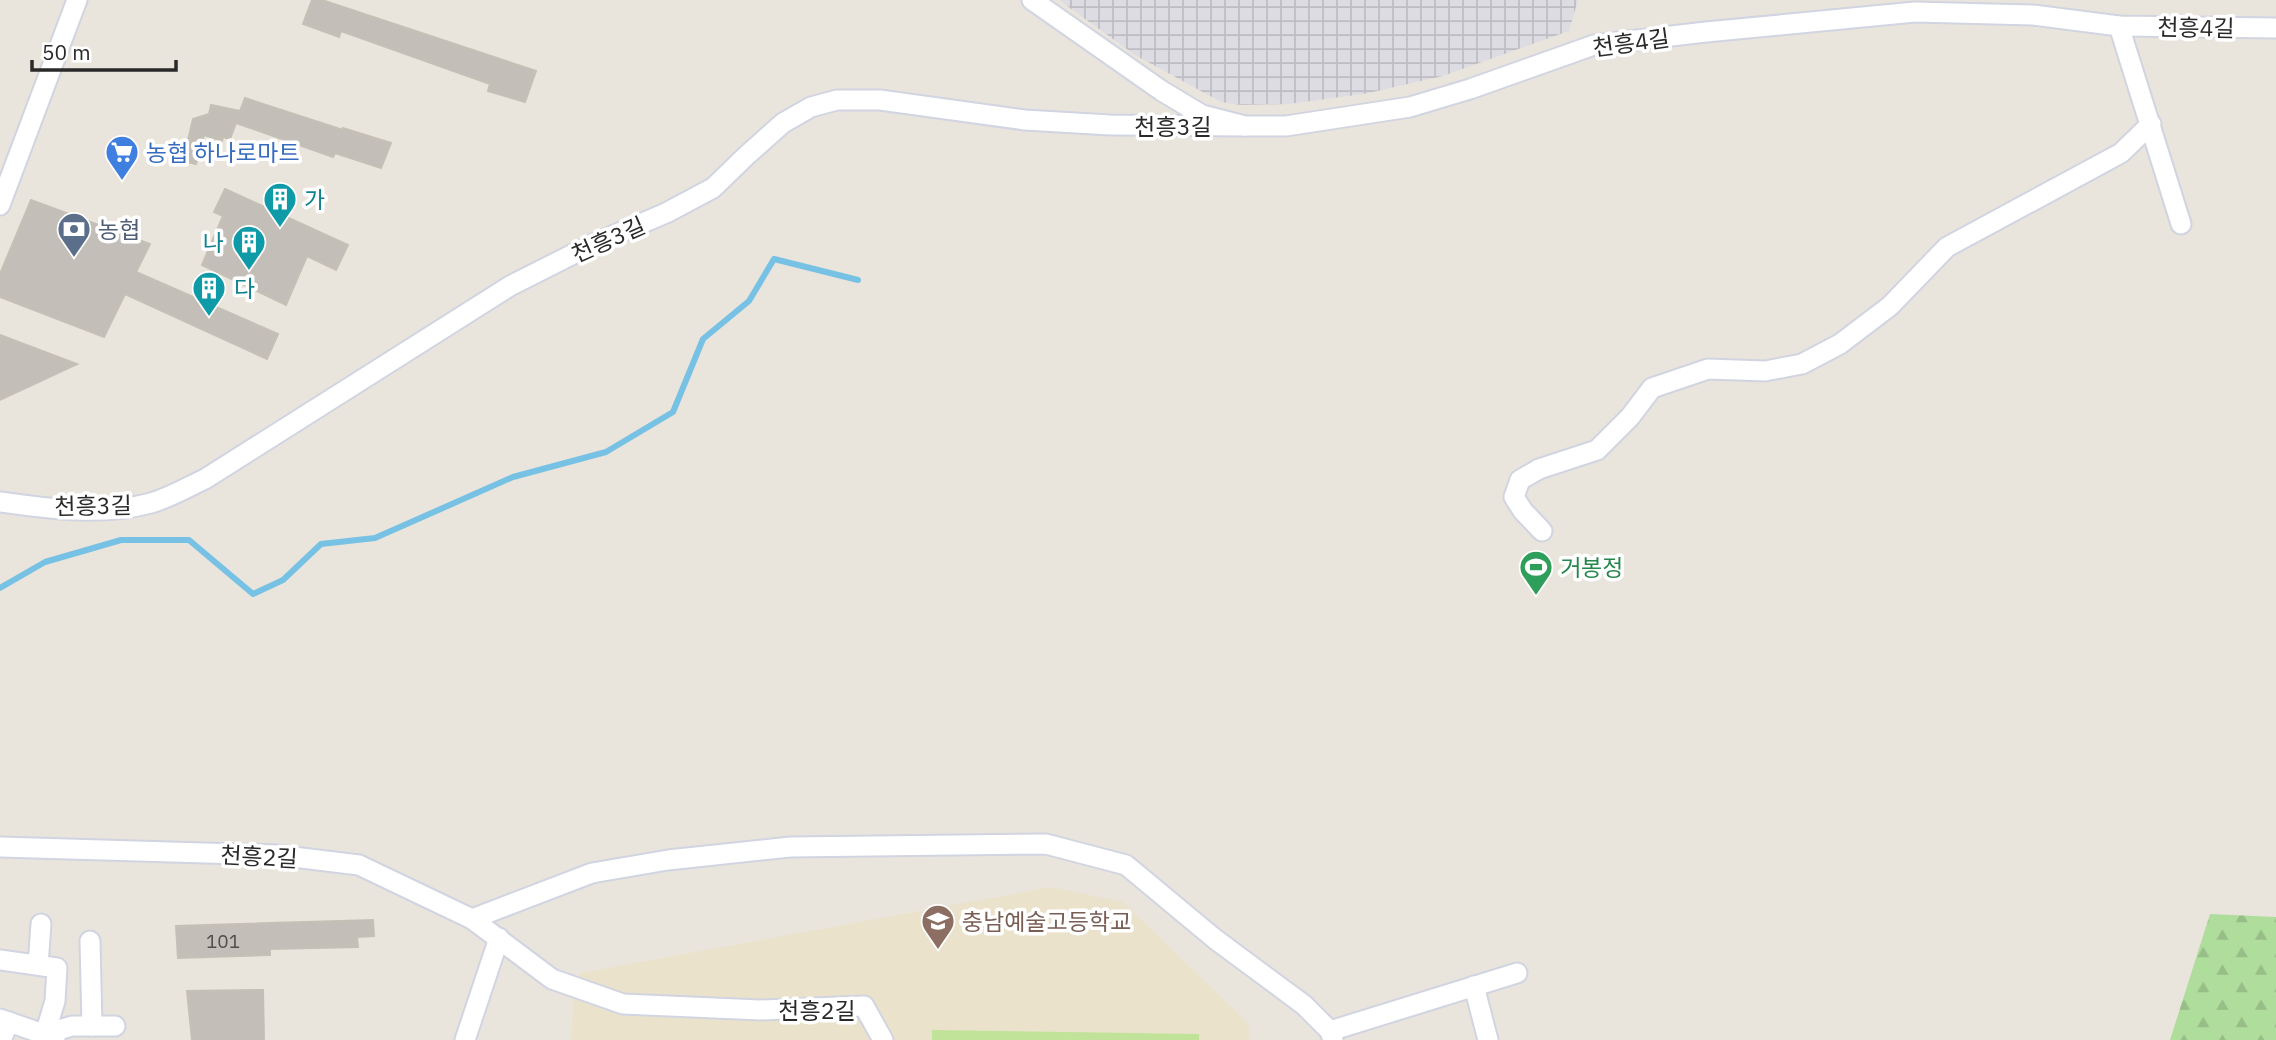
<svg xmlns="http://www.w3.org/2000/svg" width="2276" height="1040" viewBox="0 0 2276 1040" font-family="'IBM Plex Sans','Noto Sans KR',sans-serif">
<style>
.industrial{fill:url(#industrial-grid)}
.education{fill:#ebe2cc}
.forest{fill:url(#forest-firs)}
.pitch{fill:#c0e399}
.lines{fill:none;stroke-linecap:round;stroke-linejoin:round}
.stream{stroke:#77c2e4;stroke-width:6}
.building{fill:#c3beb8;stroke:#c5c0b6;stroke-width:2}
.minor-casing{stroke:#d1d4e1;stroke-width:23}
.minor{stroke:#fff;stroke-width:19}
.labels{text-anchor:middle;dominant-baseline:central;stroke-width:7;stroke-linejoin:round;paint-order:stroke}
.number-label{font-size:19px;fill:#504e4d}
.street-label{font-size:23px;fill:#292929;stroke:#fff}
.shop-label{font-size:23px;fill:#366cbe;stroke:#fff;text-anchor:start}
.culture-label{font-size:23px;fill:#0d838f;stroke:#fff;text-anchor:start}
.service-label{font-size:23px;fill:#4e5e75;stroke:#fff;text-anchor:start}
.leisure-label{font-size:23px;fill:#27864d;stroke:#fff;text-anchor:start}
.education-label{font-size:23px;fill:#785e54;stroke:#fff;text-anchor:start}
</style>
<defs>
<pattern id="industrial-grid" width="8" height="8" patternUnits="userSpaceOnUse" patternTransform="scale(1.75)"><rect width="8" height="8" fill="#dedce3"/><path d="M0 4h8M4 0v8" fill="none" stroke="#bebdc3"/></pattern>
<pattern id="forest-firs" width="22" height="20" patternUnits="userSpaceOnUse" patternTransform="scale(1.75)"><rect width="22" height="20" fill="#afdd9c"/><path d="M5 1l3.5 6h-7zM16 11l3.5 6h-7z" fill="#97be86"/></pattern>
</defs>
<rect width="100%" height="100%" fill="#eae5dc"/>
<path class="industrial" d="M1059,0h519l-9,31 -126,45 -79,18 -75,10 -48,1 -20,-3 -86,-47z"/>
<path class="education" d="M1052,887l71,15 125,121 2,17h-679l2,-37 7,-30z"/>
<path class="forest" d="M2210,914l66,3v123h-106z"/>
<path class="pitch" d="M932,1030l267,4v6h-267z"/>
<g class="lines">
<path class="stream" d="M0,588l45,-26 76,-22h68l64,54 30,-14 38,-36 54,-6 138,-61 93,-25 67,-40 30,-73 46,-38 25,-42 84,21"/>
</g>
<g class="building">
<path d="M312,0h10l214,71 -11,31 -37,-11 2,-7 -149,-53 -2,6 -36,-13z"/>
<path d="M245,98l98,32v-2l48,15 -10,25 -46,-15 -2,4 -97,-34 -6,16 -7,-2 -1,4 -18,-6 -8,29 -13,-3 10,-42 16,-5 2,-9 29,6z"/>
<path d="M225,189l123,56 -12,25 -29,-14 -21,49 -84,-40 21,-49 -9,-4z"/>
<path d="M31,200l119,44 -14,28 142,62 -11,25 -142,-65 -21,43 -104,-40v-23z"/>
<path d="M0,335l77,29 -77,36z"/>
<path d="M373,920l1,16 -17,1 1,10 -88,2v6l-92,3 -2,-32z"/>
<path d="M263,990l1,50h-72l-5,-49z"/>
</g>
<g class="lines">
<defs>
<g id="minor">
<path d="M1032,0l130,91 40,24 43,11h41l124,-19 60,-18 124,-44 112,-13 209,-20 118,3 86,11 157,2"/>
<path d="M2119,26l62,198"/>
<path d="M0,205l77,-205"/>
<path d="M0,502c48,7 103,14 151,1 18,-5 37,-16 54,-24l305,-193 83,-42 73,-31 47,-25 33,-32 37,-33 28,-16 26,-7h43l145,20 85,5 135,1"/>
<path d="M1542,531l-19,-20 -9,-14 6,-17 19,-11 58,-19 33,-33 22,-29 56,-19 57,2 37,-7 38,-20 50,-38 57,-59 174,-94 30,-29"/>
<path d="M0,847l277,8 82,10 113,54 80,60 71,25 137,6 104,-4 19,34"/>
<path d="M472,919l120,-46 76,-13 122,-13 256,-3 80,21 89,74 89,66 26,26 3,9"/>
<path d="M90,941l2,85"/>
<path d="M0,960l57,8 -2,33 -10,33"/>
<path d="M38,965l3,-41"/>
<path d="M1474,986l14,54"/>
<path d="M0,1019l55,19"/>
<path d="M1330,1031l187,-58"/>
<path d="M45,1034l27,-8h43"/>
<path d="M1,1040l8,-18"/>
<path d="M465,1040l34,-102"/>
</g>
</defs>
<use href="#minor" class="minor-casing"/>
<use href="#minor" class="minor"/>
</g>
<defs>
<symbol id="supermarket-pin" viewBox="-11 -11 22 30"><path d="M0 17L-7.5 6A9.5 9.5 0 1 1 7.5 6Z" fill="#3f7fe0" stroke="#fff"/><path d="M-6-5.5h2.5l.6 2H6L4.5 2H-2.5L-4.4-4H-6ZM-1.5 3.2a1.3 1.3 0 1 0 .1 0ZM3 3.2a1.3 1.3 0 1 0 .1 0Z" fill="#fff"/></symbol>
<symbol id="building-pin" viewBox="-11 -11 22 30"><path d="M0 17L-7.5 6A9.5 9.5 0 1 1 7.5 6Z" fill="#0f9aa8" stroke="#fff"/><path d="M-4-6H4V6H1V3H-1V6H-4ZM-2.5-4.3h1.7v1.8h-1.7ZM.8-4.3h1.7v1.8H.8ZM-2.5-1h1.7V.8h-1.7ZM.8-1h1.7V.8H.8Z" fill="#fff"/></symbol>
<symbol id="bank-pin" viewBox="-11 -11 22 30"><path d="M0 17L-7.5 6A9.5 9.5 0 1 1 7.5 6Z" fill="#5c6f8a" stroke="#fff"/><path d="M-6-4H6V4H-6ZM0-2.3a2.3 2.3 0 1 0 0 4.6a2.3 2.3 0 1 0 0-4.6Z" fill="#fff"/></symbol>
<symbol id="stadium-pin" viewBox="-11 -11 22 30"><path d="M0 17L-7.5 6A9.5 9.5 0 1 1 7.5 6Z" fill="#2e9e5b" stroke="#fff"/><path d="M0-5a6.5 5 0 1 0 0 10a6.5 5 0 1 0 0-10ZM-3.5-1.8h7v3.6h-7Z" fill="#fff"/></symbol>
<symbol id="school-pin" viewBox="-11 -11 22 30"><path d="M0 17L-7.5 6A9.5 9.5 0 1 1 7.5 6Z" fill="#8d6e63" stroke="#fff"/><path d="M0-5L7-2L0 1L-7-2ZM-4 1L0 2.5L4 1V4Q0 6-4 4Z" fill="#fff"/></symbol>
</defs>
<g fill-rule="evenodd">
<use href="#supermarket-pin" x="103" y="133" width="38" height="52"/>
<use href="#building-pin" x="261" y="180" width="38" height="52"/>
<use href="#bank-pin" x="55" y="210" width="38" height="52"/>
<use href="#building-pin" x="230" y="223" width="38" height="52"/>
<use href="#building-pin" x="190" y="269" width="38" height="52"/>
<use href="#stadium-pin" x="1517" y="548" width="38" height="52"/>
<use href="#school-pin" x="919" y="902" width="38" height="52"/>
</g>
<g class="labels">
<g class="number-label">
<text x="223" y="941">101</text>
</g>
<g class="street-label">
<text transform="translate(2196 27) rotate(1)">천흥4길</text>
<text transform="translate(1631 42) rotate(-8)">천흥4길</text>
<text x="1173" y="126">천흥3길</text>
<text transform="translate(608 239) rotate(-24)">천흥3길</text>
<text transform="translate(93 505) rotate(-1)">천흥3길</text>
<text transform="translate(259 856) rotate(3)">천흥2길</text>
<text x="817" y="1010">천흥2길</text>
</g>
<g class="shop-label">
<text x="146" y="152">농협 하나로마트</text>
</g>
<g class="culture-label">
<text x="304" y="199">가</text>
<text x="224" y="242" text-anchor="end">나</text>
<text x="234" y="288">다</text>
</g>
<g class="service-label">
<text x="98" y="229">농협</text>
</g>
<g class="leisure-label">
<text x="1560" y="567">거봉정</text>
</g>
<g class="education-label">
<text x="962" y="921">충남예술고등학교</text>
</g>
</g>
<path d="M32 60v10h144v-10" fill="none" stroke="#292929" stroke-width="3.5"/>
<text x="42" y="60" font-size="21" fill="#292929" stroke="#ffffff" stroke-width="5" paint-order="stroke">50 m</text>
</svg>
